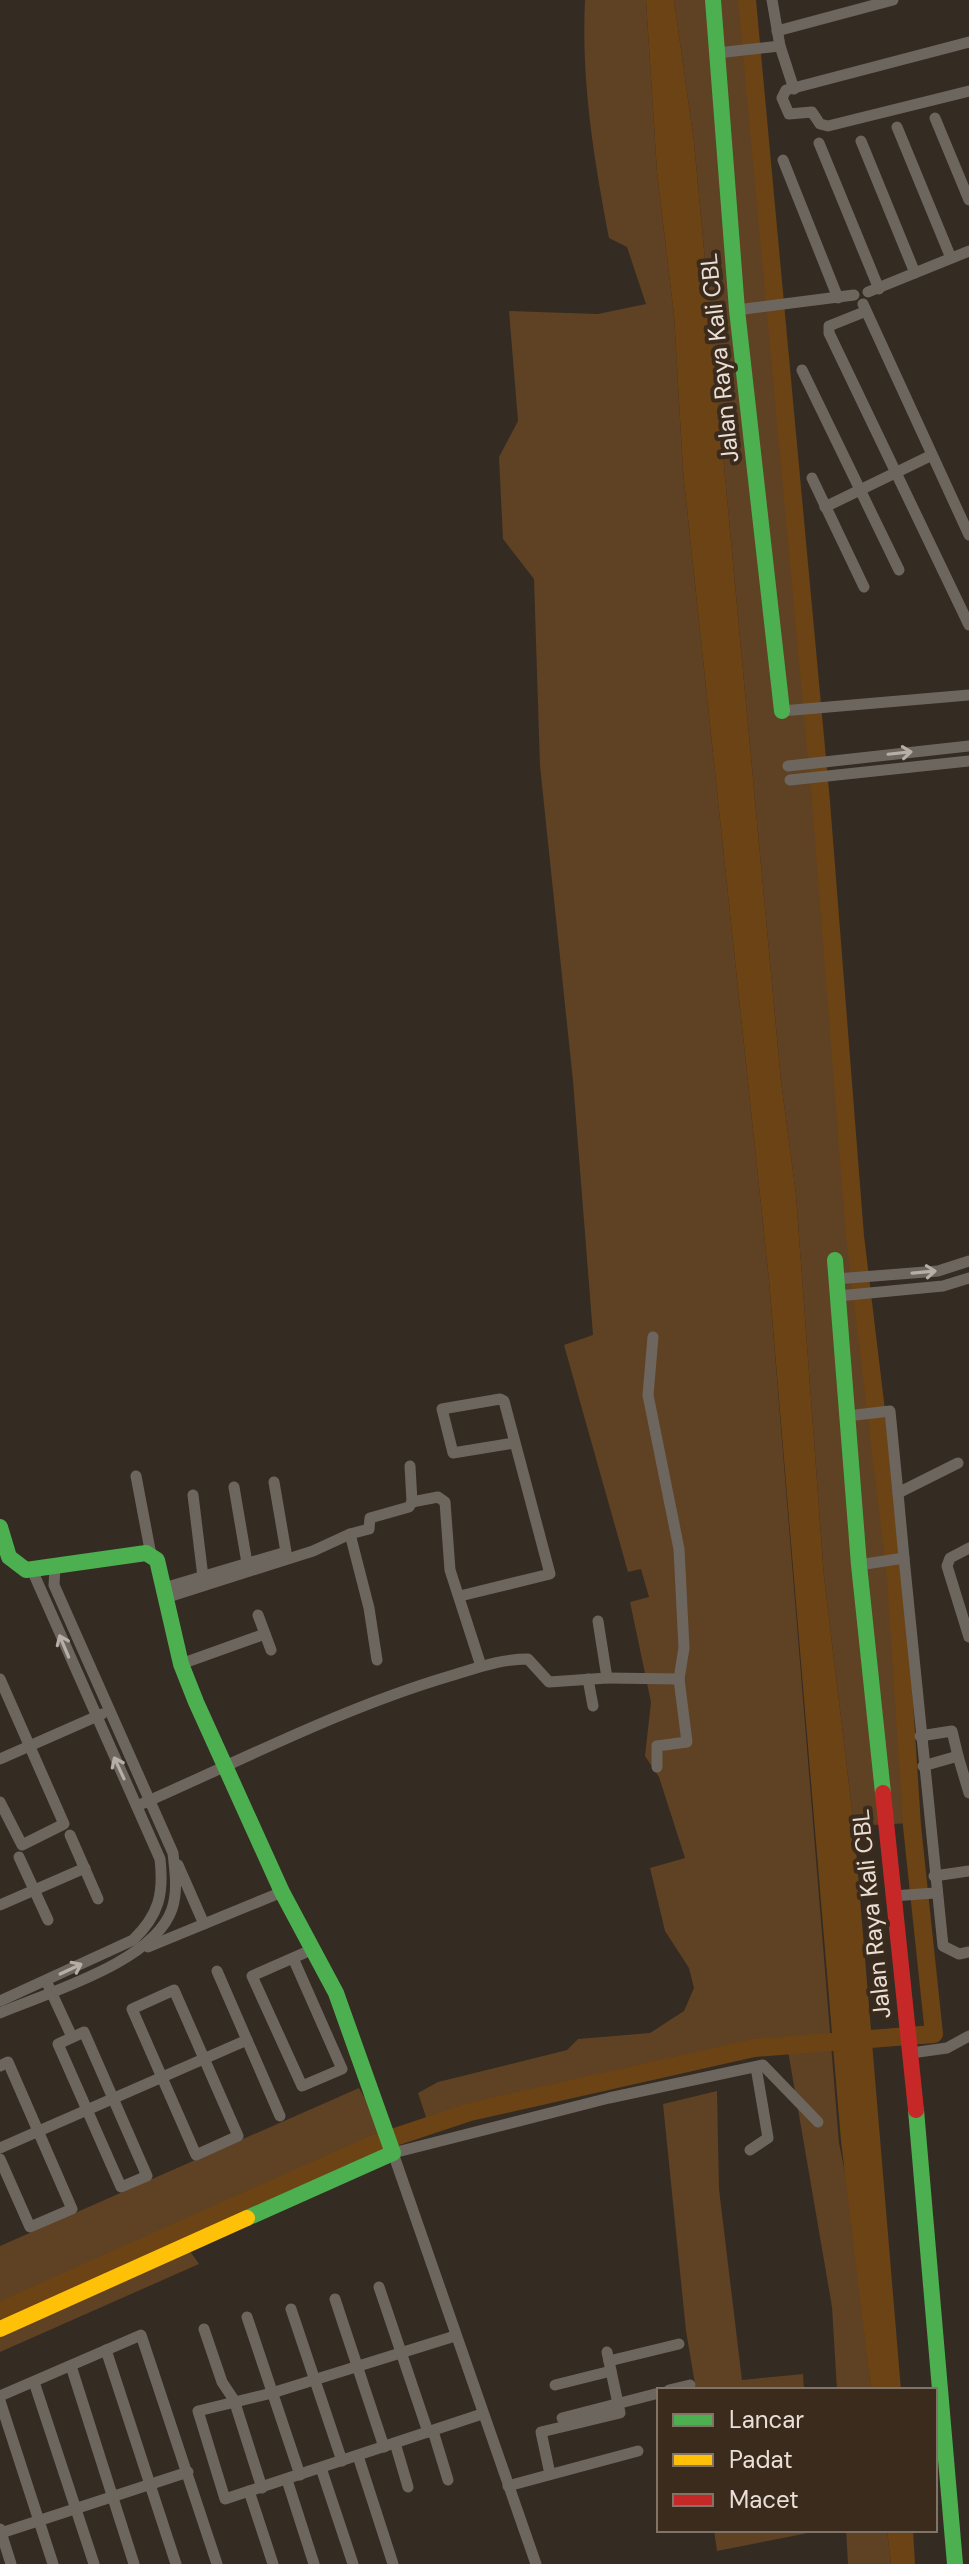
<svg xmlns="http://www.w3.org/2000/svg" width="969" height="2564" viewBox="0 0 969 2564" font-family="'DM Sans',sans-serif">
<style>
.green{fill:#5f4124}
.water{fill:#6c4314}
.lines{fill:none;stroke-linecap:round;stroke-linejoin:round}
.river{stroke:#6c4314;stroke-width:18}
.street{stroke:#6d665f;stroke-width:11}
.fast{stroke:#4caf50;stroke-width:16}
.slow{stroke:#ffc107;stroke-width:16}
.jam{stroke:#c62828;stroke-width:16}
.oneway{stroke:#b7afa7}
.labels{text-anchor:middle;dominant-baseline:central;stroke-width:8;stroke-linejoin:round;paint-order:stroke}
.street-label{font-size:24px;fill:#e9dfd7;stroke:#3a2b1d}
</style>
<rect width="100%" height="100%" fill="#342b23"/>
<g class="green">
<path d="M585,0h61l11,172 17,143 9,156 86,809 70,863 10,49 22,198h-34l-5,-83 -45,-262 -33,3 -284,64 -41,14 -11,-33 20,-11 129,-32 11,-11 72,-6 34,-22 10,-23 -5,-20 -24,-37 -15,-63 35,-10 -26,-81 -14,-21 6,-54 -21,-100 19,-5 -8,-28 -13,3 -64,-227 29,-10 -20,-254 -33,-315 -6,-187 -31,-40 -4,-82 19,-36 -9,-110 89,3 48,-10 -19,-57 -18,-9c-15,-79 -28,-156 -24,-238z"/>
<path d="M674,0h70l168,1823 -58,3 -30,-249 -28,-382 -15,-114 -87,-939z"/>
<path d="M359,2088l30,51 -389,172v-65z"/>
<path d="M717,2091l2,98 23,191 61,-6 1,16h-108l-10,-59 -23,-227z"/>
<path d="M185,2244l14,20 -199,88v-23z"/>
<path d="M714,2530h99v2l-96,19z"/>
<path d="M846,2530h41l4,34h-43z"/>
</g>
<g class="water">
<path d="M646,0h28l20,142 87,939 15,114 28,382 30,249 47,564h-30l-30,-249 -72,-861 -86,-809 -9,-156 -17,-143z"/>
<path d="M887,2530h26l2,34h-24z"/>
</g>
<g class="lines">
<path class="river" d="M0,2311l374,-167 96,-32 284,-64 180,-14 -22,-208 -16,-249 -41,-341 -34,-434 -74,-802"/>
<g class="street">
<path d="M772,0l8,46 14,43"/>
<path d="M777,31l116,-31"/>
<path d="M969,42l-183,48 -4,8 7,16 23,-2 8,12 8,2 141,-35"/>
<path d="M717,53l63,-7"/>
<path d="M935,118l34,82"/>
<path d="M897,127l54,131"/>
<path d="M861,141l54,132"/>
<path d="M819,143l60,146"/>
<path d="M783,160l55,138"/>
<path d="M868,292l101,-41"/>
<path d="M863,304l106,231"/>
<path d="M737,310l117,-15"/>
<path d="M864,312l-35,14v7l140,292"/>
<path d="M802,370l97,200"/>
<path d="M812,478l52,109"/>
<path d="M825,507l105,-51"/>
<path d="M782,711l187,-16"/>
<path d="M788,766l181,-20"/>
<path d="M790,780l179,-19"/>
<path d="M836,1279l102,-8 31,-10"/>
<path d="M838,1296l105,-10 26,-8"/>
<path d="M653,1337l-5,58 31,154 5,99 -5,31"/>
<path d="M847,1416l43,-5 8,82"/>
<path d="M410,1466l2,36 26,-5 7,5 5,68 31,96"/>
<path d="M136,1476l15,79"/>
<path d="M234,1487l13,76"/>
<path d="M193,1495l10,82"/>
<path d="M350,1534l19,-5 1,-11 39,-11 3,-5"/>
<path d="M969,1548l-19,10 -3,8 22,71"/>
<path d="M904,1558l-6,-65 60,-30"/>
<path d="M859,1565l45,-7 39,388 16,8 10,-2"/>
<path d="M164,1588l122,-36 -12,-70"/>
<path d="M460,1596l90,-22 -46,-173 -4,-2 -58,10 11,44 61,-10"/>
<path d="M165,1598l148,-47 37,-17 19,74 8,52"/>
<path d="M258,1615l13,35"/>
<path d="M181,1664l84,-30"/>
<path d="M607,1678l72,1 8,63 -30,4v21"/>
<path d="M0,1679l64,145 -42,21 -22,-43"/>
<path d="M588,1679l5,27"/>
<path d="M920,1736l32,-5 6,25"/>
<path d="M0,1759l102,-45"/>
<path d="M923,1766l35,-10 11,37"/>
<path d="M137,1806c103,-45 205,-98 313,-130 27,-8 50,-17 78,-17l21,23 58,-4 -9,-57"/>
<path d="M70,1835l28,64"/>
<path d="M19,1857l29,63"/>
<path d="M178,1865l26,59"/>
<path d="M934,1876l35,-5"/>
<path d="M892,1896l43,-3"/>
<path d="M0,1905l85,-37"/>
<path d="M148,1947l134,-55"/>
<path d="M293,1958l49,111 -40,17 -50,-110 59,-26"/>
<path d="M217,1971l63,145"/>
<path d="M48,1985l24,52"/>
<path d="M174,1990l64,146 -42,19 -64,-146z"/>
<path d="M0,2001l133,-61c26,-25 31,-46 27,-81l-128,-289"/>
<path d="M0,2013c49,-21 154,-51 172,-104 6,-18 3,-37 1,-56l-119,-268 1,-19"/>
<path d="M84,2032l63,144 -26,11 -63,-143z"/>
<path d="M911,2053l36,-5 22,-12"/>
<path d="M0,2066l8,-4 64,147 -42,18 -30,-68"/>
<path d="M0,2148l247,-108"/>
<path d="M750,2150l18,-12 -12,-71"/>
<path d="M379,2287l49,145"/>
<path d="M335,2299l49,148"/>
<path d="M291,2309l51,152"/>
<path d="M247,2317l53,158"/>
<path d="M204,2329l18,53 12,18 28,88"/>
<path d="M455,2336l-183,57 -74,18 27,88 257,-85"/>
<path d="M106,2350l70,214"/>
<path d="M609,2361l70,-17"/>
<path d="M71,2366l63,198"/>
<path d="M34,2382l60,182"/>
<path d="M555,2385l56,-14"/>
<path d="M669,2390l21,-5"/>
<path d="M0,2396l141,-61 76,229"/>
<path d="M0,2401l53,163"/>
<path d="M562,2418l97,-25"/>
<path d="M433,2431l15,49"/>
<path d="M395,2443l13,44"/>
<path d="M358,2456l35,108"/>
<path d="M321,2468l32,96"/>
<path d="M550,2474l-9,-42 79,-19 -13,-61"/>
<path d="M287,2480l27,84"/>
<path d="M508,2486l130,-35"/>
<path d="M249,2491l24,73"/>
<path d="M0,2529l11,35"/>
<path d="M1,2533l187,-61"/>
<path d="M536,2564l-143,-411 216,-55 154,-33 55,57"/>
</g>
<g class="fast">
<path d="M713,0l24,310 45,401"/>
<path d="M835,1260l24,305 24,228"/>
<path d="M0,1527l9,30 17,13 120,-17 11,7 24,104 15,38 86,190 54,101 57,160 -146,65"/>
<path d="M916,2110l39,454"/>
</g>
<path class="slow" d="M0,2329l247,-111"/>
<path class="jam" d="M883,1793l33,317"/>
</g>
<defs><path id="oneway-shaft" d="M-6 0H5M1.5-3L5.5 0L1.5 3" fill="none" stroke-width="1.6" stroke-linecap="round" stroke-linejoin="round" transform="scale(2)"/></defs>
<g class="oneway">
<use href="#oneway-shaft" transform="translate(900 753) rotate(-6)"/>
<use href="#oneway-shaft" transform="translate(924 1272) rotate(-5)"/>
<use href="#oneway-shaft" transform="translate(64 1646) rotate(-113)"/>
<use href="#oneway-shaft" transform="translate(119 1768) rotate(-115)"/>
<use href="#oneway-shaft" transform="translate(71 1969) rotate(-25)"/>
</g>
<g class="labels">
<g class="street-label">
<text transform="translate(719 358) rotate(-96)">Jalan Raya Kali CBL</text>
<text transform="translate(871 1914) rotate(-96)">Jalan Raya Kali CBL</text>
</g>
</g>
<rect x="657" y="2388" width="280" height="144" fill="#3a2b1d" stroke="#807367" stroke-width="2"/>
<rect x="673" y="2414" width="40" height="12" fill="#4caf50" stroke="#807367" stroke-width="2"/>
<text x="729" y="2428" font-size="24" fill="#e9dfd7">Lancar</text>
<rect x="673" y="2454" width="40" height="12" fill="#ffc107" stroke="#807367" stroke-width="2"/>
<text x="729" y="2468" font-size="24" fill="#e9dfd7">Padat</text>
<rect x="673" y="2494" width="40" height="12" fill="#c62828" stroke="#807367" stroke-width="2"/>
<text x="729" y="2508" font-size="24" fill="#e9dfd7">Macet</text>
</svg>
